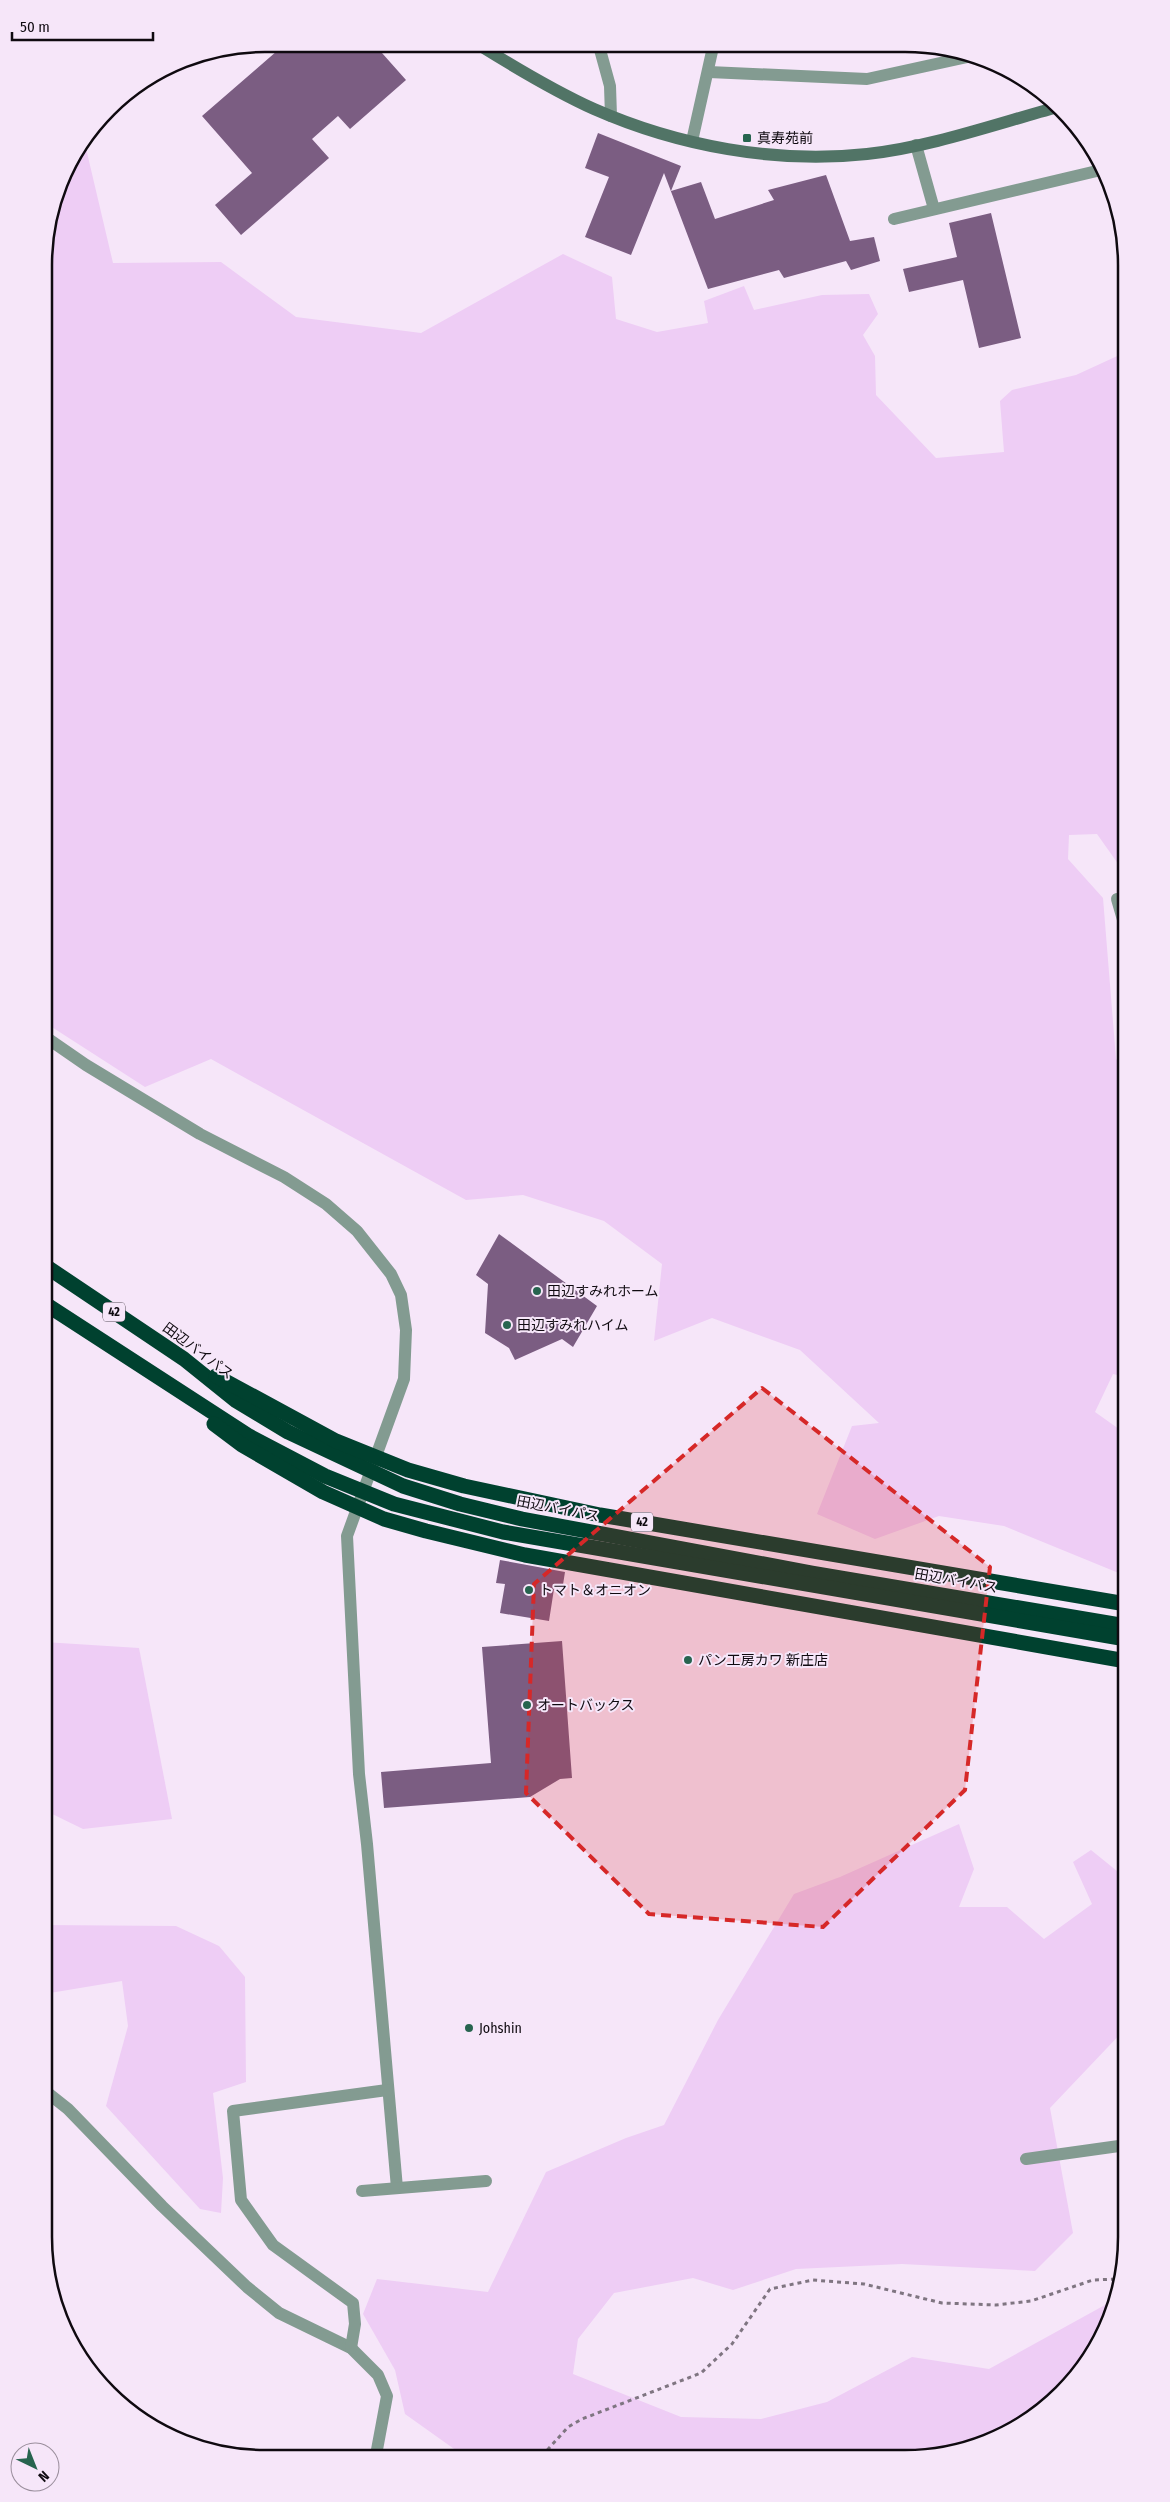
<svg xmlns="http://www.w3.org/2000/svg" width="1170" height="2502" viewBox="0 0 1170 2502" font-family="'Fira Sans Condensed','Noto Sans JP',sans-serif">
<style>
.green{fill:#eecdf5}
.building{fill:#7b5d82}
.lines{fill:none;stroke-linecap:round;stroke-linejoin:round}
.path{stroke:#7f7581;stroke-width:3;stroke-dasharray:4 4;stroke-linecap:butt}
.street{stroke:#839b91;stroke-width:12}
.secondary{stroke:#517466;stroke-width:12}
.highway{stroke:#00412f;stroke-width:15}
.marked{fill:#d62828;fill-opacity:0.2;stroke:#d62828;stroke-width:4;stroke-dasharray:10 6;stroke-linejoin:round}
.poi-dot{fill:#27644f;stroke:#f6e6f9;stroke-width:2}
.labels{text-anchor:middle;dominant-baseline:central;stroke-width:4;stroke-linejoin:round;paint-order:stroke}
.shield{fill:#f6e6f9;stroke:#544c56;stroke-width:1}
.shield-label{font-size:12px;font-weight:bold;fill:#0f0a10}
.poi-label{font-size:14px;fill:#0f0a10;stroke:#f6e6f9;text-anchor:start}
.street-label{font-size:14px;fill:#0f0a10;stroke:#f6e6f9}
.rim{fill:none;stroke:#0f0a10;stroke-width:2.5}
</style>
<rect width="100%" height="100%" fill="#f6e6f9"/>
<g class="green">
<path d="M85,144l28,119 108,-1 75,55 125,16 142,-79 49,23 4,42 41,13 51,-9 -4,-22 40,-15 10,24 68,-15 47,-1 9,20 -15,21 12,21 1,39 60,63 68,-6 -4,-51 12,-11 64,-15 50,-23v523l-29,-41 -28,1 -1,24 35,39 13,161 10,9v309l-13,-3 -18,38 31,22v142l-122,-50 -65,-10 -64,23 -58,-25 35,-88 27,-3 -79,-73 -88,-32 -58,23 8,-77 -58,-43 -81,-26 -57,5 -255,-141 -66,28 -101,-65v-771l22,-83z"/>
<path d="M44,1642l95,6 33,171 -89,10 -39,-19z"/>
<path d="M959,1824l15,45 -15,38h48l37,32 48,-35 -19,-42 18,-12 26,21 9,15v142l-76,80 23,125 -38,38 -133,-7 -106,5 -63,21 -40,-12 -79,15 -36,46 -5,35 108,43 80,2 66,-17 85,-45 77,12 125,-69 -5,21 -29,51 -53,49 -65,30 -58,7 -440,-2 -59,-42 -10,-44 -32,-56 14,-35 111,13 58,-120 80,-34 38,-13 54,-105 76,-126 46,-17z"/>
<path d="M44,1925l132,1 43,20 26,31 1,105 -33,11 10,85 -2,35 -21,-4 -94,-103 22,-80 -6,-45 -78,13z"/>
</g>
<g class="building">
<path d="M285,44h89l32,36 -56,49 -12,-13 -26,23 17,19 -88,77 -26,-30 37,-32 -50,-57z"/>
<path d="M598,133l83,33 -10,25 30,-9 14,37 59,-19 -6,-10 58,-15 24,66 24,-4 6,24 -29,9 -5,-9 -62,17 -5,-8 -71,19 -44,-116 -33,82 -46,-18 24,-60 -24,-9z"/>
<path d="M991,213l30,125 -42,10 -16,-68 -54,12 -6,-23 54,-12 -8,-34z"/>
<path d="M499,1234l98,72 -24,41 -11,-8 -47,21 -6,-12 -24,-15 3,-49 -12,-9z"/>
<path d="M500,1560l65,12 -3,19 -8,-2 -5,32 -49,-8 5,-29 -9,-1z"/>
<path d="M562,1641l10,137 -12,1 -30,18 -146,11 -3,-36 110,-9 -9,-116z"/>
</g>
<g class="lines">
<path class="path" d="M542,2456l26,-29 14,-8 119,-46 31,-29 38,-55 43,-9 51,4 78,19 54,2 35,-4 62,-21 26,-1"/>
<g class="street">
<path d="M599,46l11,40 1,30"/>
<path d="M709,72l158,7 105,-23"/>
<path d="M692,141l21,-94"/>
<path d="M916,145l18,64"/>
<path d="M894,219l207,-49"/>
<path d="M1117,899l9,31"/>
<path d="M44,1036l42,29 114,69 84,43 42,27 31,27 34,43 10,21 5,35 -2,49 -57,157 12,238 8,70 30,344"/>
<path d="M44,2090l24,19 94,97 85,81 32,26 72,35 27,27 9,21 -11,59"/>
<path d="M1026,2159l100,-14"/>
<path d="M362,2191l124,-10"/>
<path d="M351,2348l4,-24 -2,-21 -80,-58 -32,-45 -8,-89 154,-21"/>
</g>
<path class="secondary" d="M479,45c37,23 75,46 115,64 84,37 182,55 273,45 64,-7 128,-30 191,-47"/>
<g class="highway">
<path d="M44,1265l140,94 51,41 53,32 115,54 57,18 62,15 290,54 314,53"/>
<path d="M44,1303l205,133 76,40 69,28 109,28 623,107"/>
<path d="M216,1376l120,65 72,29 56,16 136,29 526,89"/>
<path d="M214,1424l28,21 81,47 61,27 42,12 99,24 601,106"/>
</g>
</g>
<path class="marked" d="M762,1388l228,179 -25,223 -142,137 -174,-13 -123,-121 8,-209z"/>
<g class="poi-dot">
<rect x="742" y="133" width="10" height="10" rx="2.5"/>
<circle cx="537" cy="1291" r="5"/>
<circle cx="507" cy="1325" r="5"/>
<circle cx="529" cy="1590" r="5"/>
<circle cx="688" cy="1660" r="5"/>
<circle cx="527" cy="1705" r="5"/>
<circle cx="469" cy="2028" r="5"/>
</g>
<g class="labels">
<g class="shield">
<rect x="103" y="1302.5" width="22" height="19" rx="4"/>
<rect x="631" y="1512.5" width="22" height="19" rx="4"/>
</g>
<g class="shield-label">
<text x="114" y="1312">42</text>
<text x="642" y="1522">42</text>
</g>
<g class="poi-label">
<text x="757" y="138">真寿苑前</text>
<text x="547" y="1291">田辺すみれホーム</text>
<text x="517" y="1325">田辺すみれハイム</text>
<text x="539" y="1590">トマト＆オニオン</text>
<text x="698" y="1660">パン工房カワ 新庄店</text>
<text x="537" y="1705">オートバックス</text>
<text x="479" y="2028">Johshin</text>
</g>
<g class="street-label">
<text transform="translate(198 1351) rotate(37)">田辺バイパス</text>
<text transform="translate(558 1509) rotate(11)">田辺バイパス</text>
<text transform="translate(956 1581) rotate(10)">田辺バイパス</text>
</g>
</g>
<path d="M0 0H1170V2502H0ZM265 52H905A213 213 0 0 1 1118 265V2237A213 213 0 0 1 905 2450H265A213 213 0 0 1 52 2237V265A213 213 0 0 1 265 52Z" fill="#f6e6f9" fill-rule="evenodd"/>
<path class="rim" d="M265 52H905A213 213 0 0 1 1118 265V2237A213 213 0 0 1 905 2450H265A213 213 0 0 1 52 2237V265A213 213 0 0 1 265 52Z"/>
<g transform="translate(35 2467) rotate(137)"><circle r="24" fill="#f6e6f9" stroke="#9a8e9c"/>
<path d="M0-4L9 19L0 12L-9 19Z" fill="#27644f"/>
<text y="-8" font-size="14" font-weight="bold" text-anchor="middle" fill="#0f0a10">N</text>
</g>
<path d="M12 32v8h141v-8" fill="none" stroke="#0f0a10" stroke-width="2.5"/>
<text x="20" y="32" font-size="15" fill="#0f0a10" stroke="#f6e6f9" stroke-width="4" paint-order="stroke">50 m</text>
</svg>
